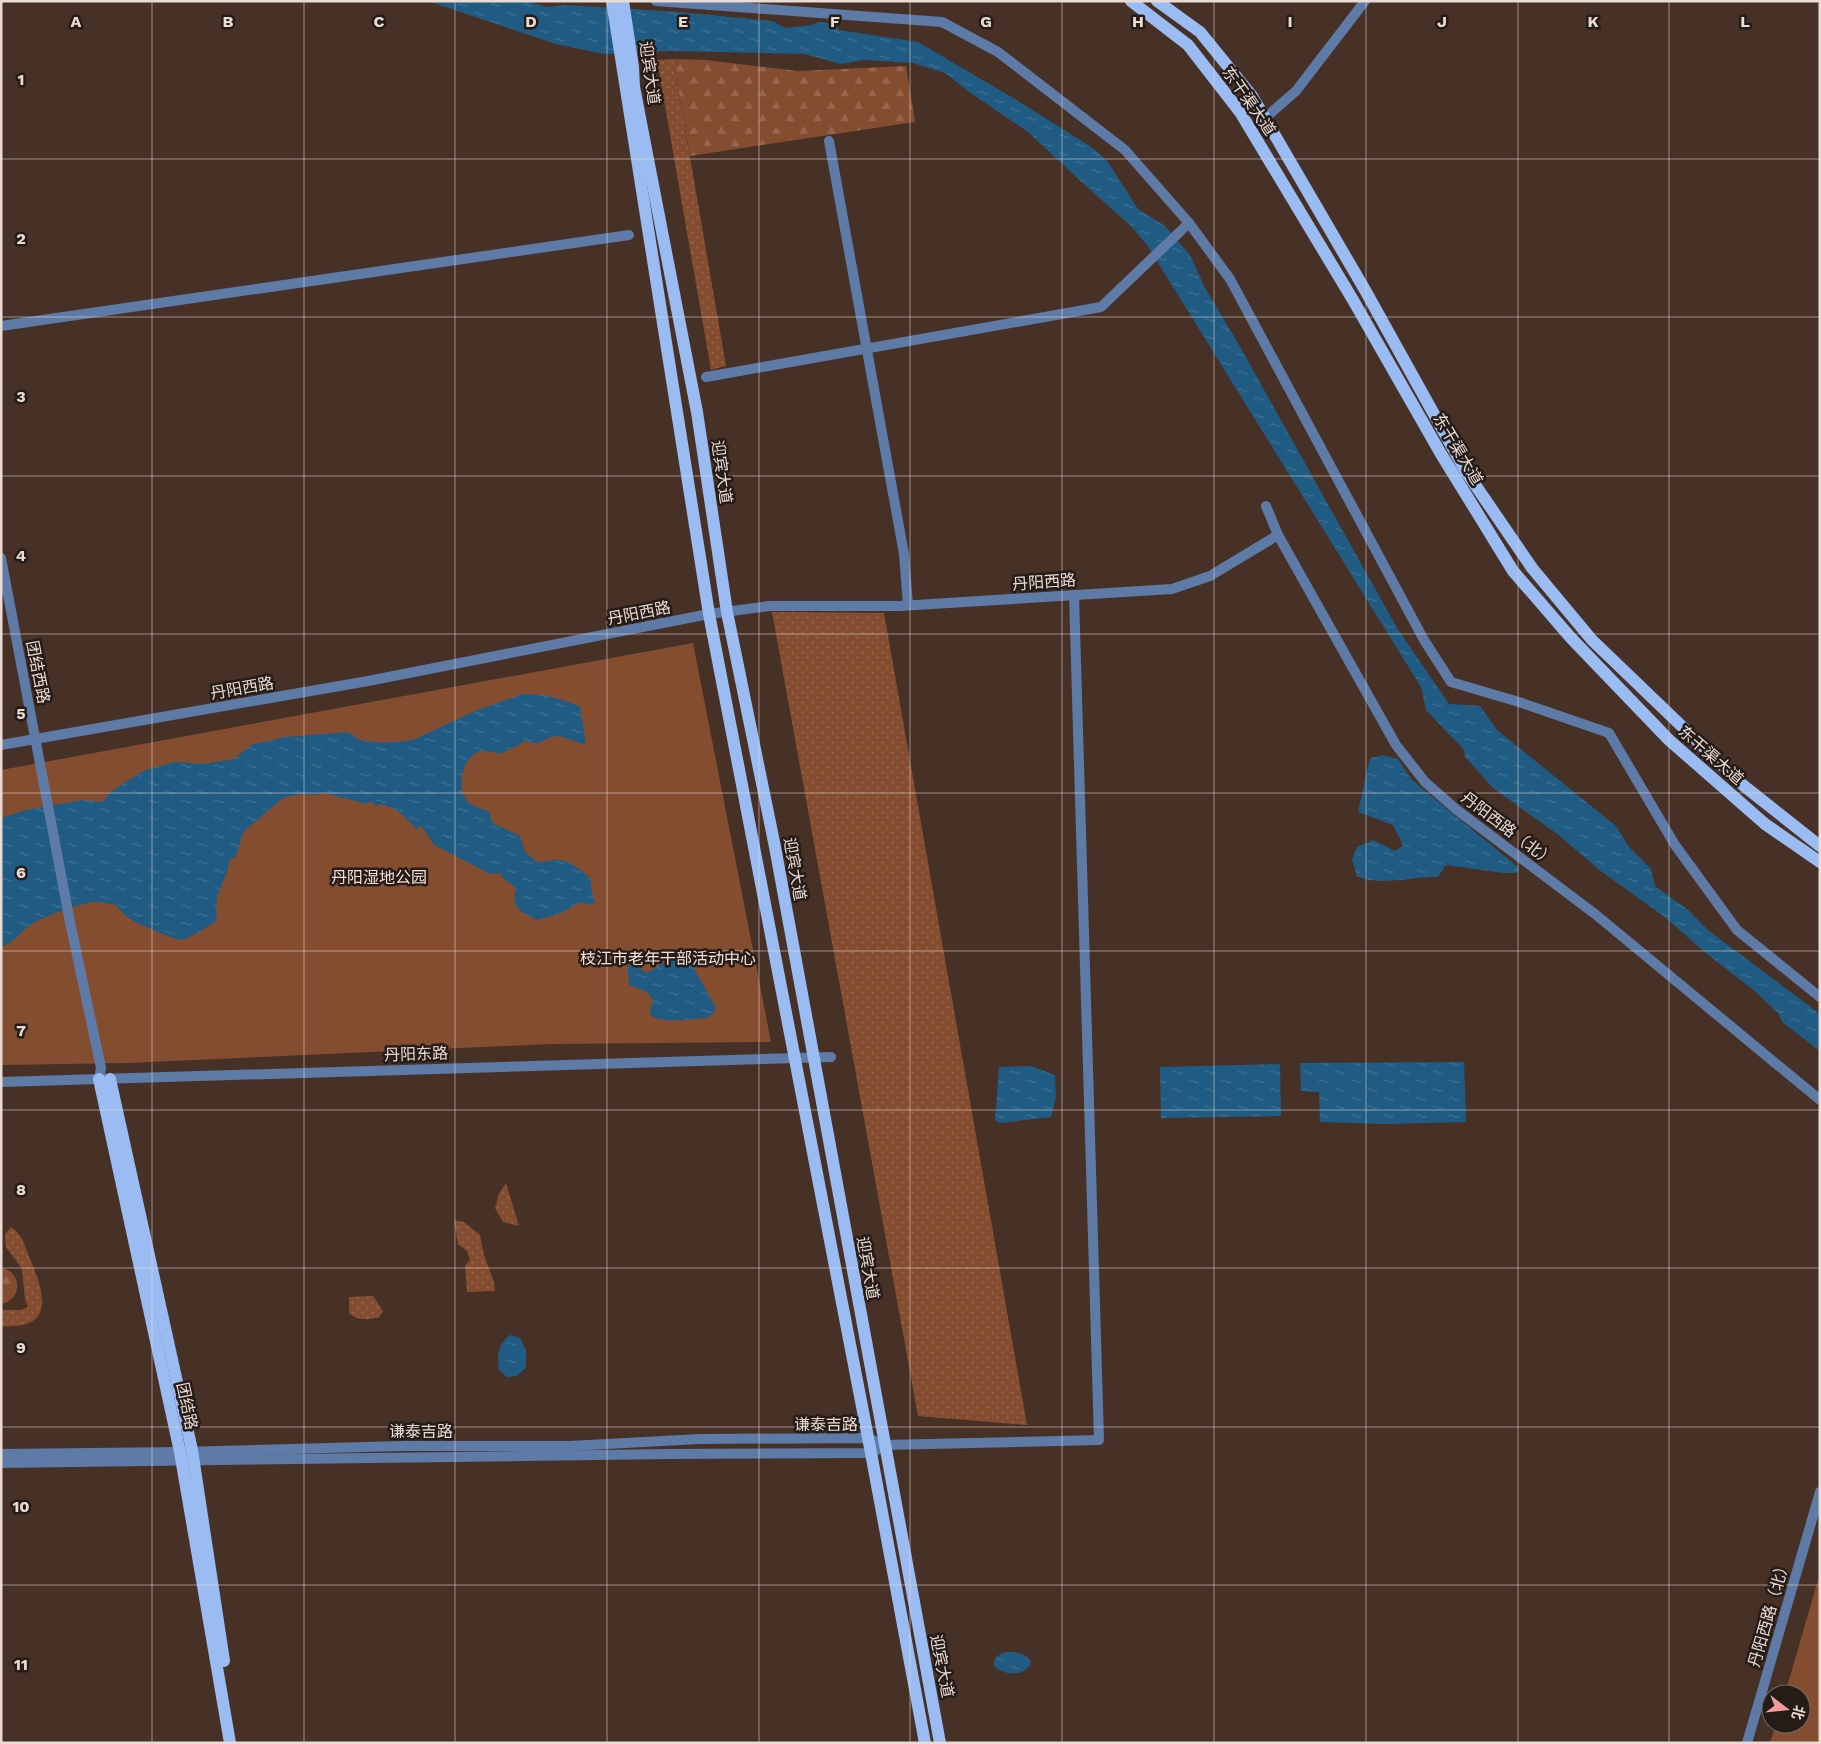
<svg xmlns="http://www.w3.org/2000/svg" width="1821" height="1744" viewBox="0 0 1821 1744" font-family="'Work Sans','Noto Sans SC',sans-serif">
<style>
.grass{fill:url(#grass-dots)}
.forest{fill:url(#forest-firs)}
.park{fill:#854d30}
.water{fill:url(#water-ripples)}
.lines{fill:none;stroke-linecap:round;stroke-linejoin:round}
.minor{stroke:#5e7aa6;stroke-width:10}
.major{stroke:#9abcf2;stroke-width:12}
.grid{fill:none;stroke:#eadbd4;stroke-width:1;stroke-opacity:0.55}
.labels{text-anchor:middle;dominant-baseline:central;stroke-width:5;stroke-linejoin:round;paint-order:stroke}
.street-label{font-size:16px;fill:#eadbd4;stroke:#261c17}
.park-label{font-size:16px;fill:#f5dfd5;stroke:#261c17}
.grid-label{font-size:16px;text-anchor:middle;font-weight:bold;fill:#eadbd4;stroke:#261c17;stroke-width:5;stroke-linejoin:round;paint-order:stroke}
</style>
<defs>
<pattern id="grass-dots" width="8" height="8" patternUnits="userSpaceOnUse" patternTransform="scale(1.25)"><rect width="8" height="8" fill="#854d30"/><path d="M2 2h.1M6 6h.1" fill="none" stroke="#96664d" stroke-width="1.8" stroke-linecap="round"/></pattern>
<pattern id="forest-firs" width="22" height="20" patternUnits="userSpaceOnUse" patternTransform="scale(1.25)"><rect width="22" height="20" fill="#854d30"/><path d="M5 1l3.5 6h-7zM16 11l3.5 6h-7z" fill="#96664d"/></pattern>
<pattern id="water-ripples" width="26" height="14" patternUnits="userSpaceOnUse" patternTransform="scale(1.25)"><rect width="26" height="14" fill="#1f5b82"/><path d="M2 4q2-2 4 0t4 0M15 11q2-2 4 0t4 0" fill="none" stroke="#407293"/></pattern>
</defs>
<rect width="100%" height="100%" fill="#473127"/>
<g class="grass">
<path d="M673,59l53,307 -15,4 -54,-310z"/>
<path d="M772,612l112,1 143,812 -109,-9z"/>
<path d="M506,1183l13,43 -16,-4 -8,-14 4,-14z"/>
<path d="M454,1220l10,2 16,13 4,20 10,27 1,9 -28,1 -2,-26 5,-6 -3,-9 -9,-7z"/>
<path d="M11,1227c11,7 14,19 19,32 15,35 26,71 -29,67v-16h20l7,-3 -3,-8 -3,-30 -16,-22 -1,-13z"/>
<path d="M373,1296l10,15 -4,6c-10,3 -21,4 -30,-4v-16z"/>
</g>
<g class="forest">
<path d="M673,59l33,1 92,11 108,-5 9,56 -225,34z"/>
<path d="M1,1268c21,3 22,32 0,36z"/>
</g>
<g class="park">
<path d="M693,643l78,399 -220,2 -425,19 -125,2v-295z"/>
<path d="M1820,1573v170h-50l6,-19h25v-30h-16z"/>
</g>
<g class="water">
<path d="M428,1h99l20,6 19,-2 114,7 93,9 12,7 27,-3 6,-3 17,2 4,6 79,12 97,57 78,49 15,14 30,47 27,17 25,29 14,31 35,59 158,283 52,76 31,2 17,24 119,96 13,21 22,22 4,17 32,23 22,22 111,83v37l-37,-28 -5,-10 -21,-20 -56,-44 -35,-31 -68,-49 -38,-33 -66,-47 -29,-32 -1,-7 -38,-40 -5,-23 -274,-442 -17,-20 -44,-39 -58,-54 -56,-38 -27,-21 -32,-10 -49,-3 -23,4 -36,-10 -134,-3 -67,3 -48,-10z"/>
<path d="M523,694c21,0 38,4 57,13l6,36 -3,1c-21,-6 -25,-14 -45,0l-14,-3c-7,7 -15,7 -23,13 -7,-1 -13,-4 -20,-3 -17,4 -25,33 -16,47 5,8 15,11 24,13l3,12 28,13 5,16 12,10c6,0 10,-1 16,-2 15,-2 28,10 38,19v10l4,13 -5,3 -10,-3 -19,11 -24,7c-17,-10 -26,-10 -21,-32l-14,-11 -1,-4 -6,1 -7,-1 -54,-28 -12,-18 -3,-1 -2,4c-11,-13 -21,-23 -38,-26l-3,2 -5,-5 -4,3 -43,-11 -7,2 -16,-1 -18,4 -40,34 -7,25 -6,2 -4,16 -8,19 -2,13 1,9 -2,6 -25,15 -10,3 -10,-3 -35,-15 -9,-6 -12,-12c-7,0 -13,-2 -20,-2 -11,0 -52,15 -62,22 -11,7 -18,19 -31,23v-129l25,-8 56,-10 21,2 7,-10 35,-22 30,-8 28,2 31,-5 17,-14 34,-8 63,-5 11,8 24,3 30,-3 64,-30z"/>
<path d="M1383,755l15,4 14,21 107,88 -2,5h-13l-58,-8 -8,12c-24,-1 -60,10 -81,-1l-5,-16 5,-13 16,-7 22,11 8,-6 -10,-20 -35,-13 12,-54z"/>
<path d="M681,952l7,6 28,50 -5,8 -4,2c-17,1 -41,6 -56,-2l-1,-5 3,-11 -6,-8 -18,-7 -2,-19 8,-4 4,6 8,5z"/>
<path d="M1464,1062l2,60 -80,2 -66,-2 -1,-30 -18,-1 -1,-28z"/>
<path d="M1280,1064l1,52 -120,2 -1,-51z"/>
<path d="M1031,1066l24,9 1,22 -5,20 -51,6 -5,-3 4,-53z"/>
<path d="M510,1335l10,3 6,12v17l-9,9 -10,1 -8,-7c-2,-14 -1,-27 11,-35z"/>
<path d="M1005,1652c10,0 21,0 26,10 -4,15 -27,14 -37,4 -2,-8 5,-11 11,-14z"/>
</g>
<g class="lines">
<g class="minor">
<path d="M656,1l286,21 56,30 127,98 64,73 41,56 194,361 27,42 68,20 90,31 66,112 62,85 83,67"/>
<path d="M1265,118l31,-27 69,-90"/>
<path d="M829,141l75,413 4,51"/>
<path d="M1,326l628,-91"/>
<path d="M706,377l395,-70 88,-84"/>
<path d="M1266,506l12,29 118,210 29,37 32,28 138,104 225,186"/>
<path d="M1,558l69,364 31,146 -2,11"/>
<path d="M1,745l367,-64 341,-67 61,-8h130l272,-17 38,-13 68,-41"/>
<path d="M1,1082l830,-25"/>
<path d="M1,1454l179,-2 222,-6h167l131,-7 168,-1 16,7 215,-5 -25,-845"/>
<path d="M1,1463l667,-9 203,-1 6,-3"/>
<path d="M1747,1743l73,-251"/>
</g>
<g class="major">
<path d="M612,1l97,613 162,839 54,290"/>
<path d="M623,1l10,66 1,20 63,325 30,200 48,235 165,896"/>
<path d="M1131,1l57,44 52,67 113,188 88,154 72,117 58,67 98,102 96,84 55,38"/>
<path d="M1157,1l43,31 52,64 113,194 100,180 67,98 60,72 152,146 76,60"/>
<path d="M99,1079l81,373 50,291"/>
<path d="M110,1079l82,371 32,211"/>
</g>
</g>
<path class="grid" d="M152,1v1742M304,1v1742M455,1v1742M607,1v1742M759,1v1742M910,1v1742M1062,1v1742M1214,1v1742M1366,1v1742M1518,1v1742M1669,1v1742M1,159h1819M1,317h1819M1,476h1819M1,634h1819M1,793h1819M1,951h1819M1,1110h1819M1,1268h1819M1,1427h1819M1,1585h1819"/>
<g class="labels">
<g class="street-label">
<text transform="translate(650 73) rotate(82)">迎宾大道</text>
<text transform="translate(1249 101) rotate(55)">东干渠大道</text>
<text transform="translate(1458 449) rotate(59)">东干渠大道</text>
<text transform="translate(722 472) rotate(82)">迎宾大道</text>
<text transform="translate(1044 582) rotate(-4)">丹阳西路</text>
<text transform="translate(639 613) rotate(-11)">丹阳西路</text>
<text transform="translate(38 672) rotate(79)">团结西路</text>
<text transform="translate(242 688) rotate(-10)">丹阳西路</text>
<text transform="translate(1711 755) rotate(41)">东干渠大道</text>
<text transform="translate(1508 829) rotate(37)">丹阳西路（北）</text>
<text transform="translate(795 869) rotate(80)">迎宾大道</text>
<text transform="translate(416 1054) rotate(-2)">丹阳东路</text>
<text transform="translate(868 1268) rotate(80)">迎宾大道</text>
<text transform="translate(187 1406) rotate(78)">团结路</text>
<text x="826" y="1424">谦泰吉路</text>
<text x="421" y="1431">谦泰吉路</text>
<text transform="translate(1769 1613) rotate(-74)">丹阳西路（北）</text>
<text transform="translate(942 1666) rotate(79)">迎宾大道</text>
</g>
<g class="park-label">
<text x="379" y="877">丹阳湿地公园</text>
<text x="668" y="958">枝江市老年干部活动中心</text>
</g>
</g>
<g class="grid-label">
<text x="76" y="27">A</text>
<text x="228" y="27">B</text>
<text x="379" y="27">C</text>
<text x="531" y="27">D</text>
<text x="683" y="27">E</text>
<text x="835" y="27">F</text>
<text x="986" y="27">G</text>
<text x="1138" y="27">H</text>
<text x="1290" y="27">I</text>
<text x="1442" y="27">J</text>
<text x="1593" y="27">K</text>
<text x="1745" y="27">L</text>
<text x="21" y="85">1</text>
<text x="21" y="244">2</text>
<text x="21" y="402">3</text>
<text x="21" y="561">4</text>
<text x="21" y="719">5</text>
<text x="21" y="878">6</text>
<text x="21" y="1036">7</text>
<text x="21" y="1195">8</text>
<text x="21" y="1353">9</text>
<text x="21" y="1512">10</text>
<text x="21" y="1670">11</text>
</g>
<rect width="1821" height="1744" fill="none" stroke="#eadbd4" stroke-width="5"/>
<g transform="translate(1786 1709) rotate(106)"><circle r="24" fill="#261c17" stroke="#746863"/>
<path d="M0-4L9 19L0 12L-9 19Z" fill="#f59b9d"/>
<text y="-8" font-size="14" font-weight="bold" text-anchor="middle" fill="#eadbd4">北</text>
</g>
</svg>
